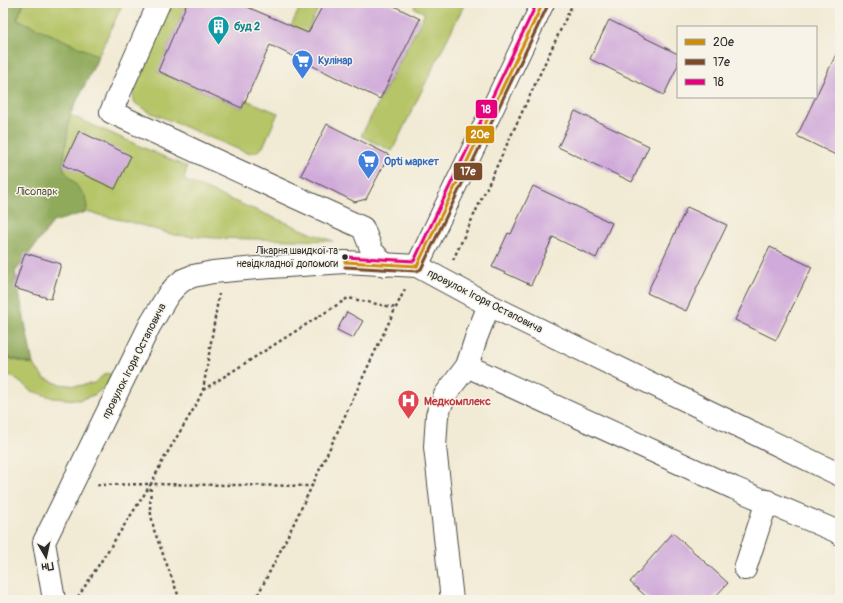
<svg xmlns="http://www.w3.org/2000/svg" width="843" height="603" viewBox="0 0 843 603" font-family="Pangolin,sans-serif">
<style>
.green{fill:#b6c567;stroke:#707849}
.forest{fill:#90aa5c;stroke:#5e6a44}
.building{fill:#d0aada}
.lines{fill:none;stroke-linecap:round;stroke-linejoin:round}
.minor-casing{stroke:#494844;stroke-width:24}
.path{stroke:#494844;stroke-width:2.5;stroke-dasharray:3 3;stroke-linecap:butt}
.minor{stroke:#fff;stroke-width:22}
.bus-1-casing{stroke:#f7f3e8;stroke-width:6}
.bus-2-casing{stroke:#f7f3e8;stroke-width:6}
.bus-3-casing{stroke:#f7f3e8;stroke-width:6}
.bus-1{stroke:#ce8d09;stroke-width:3}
.bus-2{stroke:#7a4b2a;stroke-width:3}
.bus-3{stroke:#e5007d;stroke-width:3}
.bus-dot{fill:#2b2b2b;stroke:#f7f3e8;stroke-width:1.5}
.labels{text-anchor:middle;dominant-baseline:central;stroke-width:3;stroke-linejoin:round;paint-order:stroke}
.bus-label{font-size:10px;fill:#2b2b2b;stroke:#f7f3e8;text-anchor:end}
.culture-label{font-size:11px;font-weight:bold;fill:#0d838f;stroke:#f7f3e8;text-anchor:start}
.shop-label{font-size:11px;font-weight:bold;fill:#366cbe;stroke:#f7f3e8;text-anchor:start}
.park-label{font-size:11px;fill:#55593d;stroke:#f7f3e8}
.street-label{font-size:11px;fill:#2b2b2b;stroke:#f7f3e8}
.health-label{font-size:11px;font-weight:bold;fill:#be3a42;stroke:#f7f3e8;text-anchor:start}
.line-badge{stroke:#f7f3e8;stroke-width:1.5}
.badge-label{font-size:11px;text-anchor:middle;font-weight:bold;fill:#fff}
</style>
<rect width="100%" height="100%" fill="#f7f3e8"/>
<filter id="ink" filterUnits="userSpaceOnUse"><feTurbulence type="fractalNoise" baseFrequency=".025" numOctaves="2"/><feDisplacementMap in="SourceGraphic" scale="8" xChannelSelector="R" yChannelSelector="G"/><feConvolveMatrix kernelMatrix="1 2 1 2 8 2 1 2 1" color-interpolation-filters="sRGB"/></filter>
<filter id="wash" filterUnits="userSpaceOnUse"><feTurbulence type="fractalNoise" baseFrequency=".012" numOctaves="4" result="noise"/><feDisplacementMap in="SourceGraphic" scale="16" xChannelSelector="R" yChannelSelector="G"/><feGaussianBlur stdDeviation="0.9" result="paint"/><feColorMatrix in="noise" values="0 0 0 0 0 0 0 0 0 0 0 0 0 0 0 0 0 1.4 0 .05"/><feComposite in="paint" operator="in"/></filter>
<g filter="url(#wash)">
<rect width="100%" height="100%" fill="#f1ead4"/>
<g class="green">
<path d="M24,3h99l-25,54 -82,-38z"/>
<path d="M169,3h18l-29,69 84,36 4,-8 32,13 -15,34 -7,5 -9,1 -102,-43 -11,-8 -1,-11 3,-13z"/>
<path d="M302,3h19l-15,30 -15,-7z"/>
<path d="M416,3h49l-73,148 -31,-15 64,-123 -11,-5z"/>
<path d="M70,115l117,52 -3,13 129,54 20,7 -117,-3 -42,-3 -40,-12 -48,-11 1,-5 -23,-37 -1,-5z"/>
<path d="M3,357l31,8 10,13 15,6 18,2 17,-3 12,-10 7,2 -6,11 -13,9 -15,5 -26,-2 -21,-7 -29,-21z"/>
</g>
<path class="forest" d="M3,3h21l-7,16 82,37 -29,59 -7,50 1,5 21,26 2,11 -1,5 -33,10 -38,50 18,92 -30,-8z"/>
<g id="blocks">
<g class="building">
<path d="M187,3h51l70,30 16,-30h64l32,16 -40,80 -110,-54 -28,63 -84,-37z"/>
<path d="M609,20l69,34v11l-14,30 -74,-36z"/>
<path d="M840,46v111l-43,-21z"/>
<path d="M575,111l74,35 -17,36 -74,-35z"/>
<path d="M327,124l62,31 -23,44 -11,3 -54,-27z"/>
<path d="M79,131l52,25 -16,33 -52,-24z"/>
<path d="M533,186l79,37 -16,35 -43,-21 -22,48 -39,-18 16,-34 3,1z"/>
<path d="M687,207l40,18 -41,86 -39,-18z"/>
<path d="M770,247l42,20 -36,73 -41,-20z"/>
<path d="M25,253l36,11 -10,35 -37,-11z"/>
<path d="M347,312l16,9 -10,17 -16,-8z"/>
<path d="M673,533l55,50 -16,17h-62l-20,-18z"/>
</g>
</g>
</g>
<g filter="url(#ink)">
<use href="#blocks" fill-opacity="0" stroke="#494844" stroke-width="1"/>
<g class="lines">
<defs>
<g id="minor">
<path d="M159,3l-48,109 184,85 68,31 9,23 13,14"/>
<path d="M417,266l126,-263"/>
<path d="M467,366l267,122 102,43 4,3"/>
<path d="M745,569l22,-68"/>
<path d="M54,600l-10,-58 106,-217 18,-30 7,-8 8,-7 10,-4 20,-4 44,-4 88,-6 72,4 72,39 351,170"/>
<path d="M452,600l-17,-153 2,-32 8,-20 22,-29 9,-28 13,-33"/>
</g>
</defs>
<use href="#minor" class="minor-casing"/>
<g class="path">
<path d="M453,260l120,-257"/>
<path d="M203,390l145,-92 48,10"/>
<path d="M97,485l53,-1"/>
<path d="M78,597l73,-113 161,2"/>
<path d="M180,600l-26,-70 -4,-21 1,-25 12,-24 33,-55 7,-15 16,-96"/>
<path d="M255,600c54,-102 100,-209 151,-313"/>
</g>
<use href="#minor" class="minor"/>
<defs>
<g id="bus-1">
<path d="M345,262l72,4"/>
<path d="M417,266l126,-263"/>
</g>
<path id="bus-2" d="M345,267l72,4 4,-2 127,-264"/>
<path id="bus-3" d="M345,257l69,4 123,-258"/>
</defs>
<use href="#bus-1" class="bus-1-casing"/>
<use href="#bus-2" class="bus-2-casing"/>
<use href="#bus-3" class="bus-3-casing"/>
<use href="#bus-1" class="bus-1"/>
<use href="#bus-2" class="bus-2"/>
<use href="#bus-3" class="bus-3"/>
</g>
</g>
<defs>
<symbol id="building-pin" viewBox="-11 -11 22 30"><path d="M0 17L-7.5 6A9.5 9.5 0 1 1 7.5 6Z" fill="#0f9aa8" stroke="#f7f3e8"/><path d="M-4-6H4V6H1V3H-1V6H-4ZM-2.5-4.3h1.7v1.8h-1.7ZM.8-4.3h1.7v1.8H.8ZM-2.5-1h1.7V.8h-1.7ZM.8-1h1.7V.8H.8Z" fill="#fff"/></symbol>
<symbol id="supermarket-pin" viewBox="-11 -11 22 30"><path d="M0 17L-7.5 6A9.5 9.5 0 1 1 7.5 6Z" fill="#3f7fe0" stroke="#f7f3e8"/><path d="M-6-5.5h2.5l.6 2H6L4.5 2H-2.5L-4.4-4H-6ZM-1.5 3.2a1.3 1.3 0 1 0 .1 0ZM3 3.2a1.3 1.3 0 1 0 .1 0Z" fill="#fff"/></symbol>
<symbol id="hospital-pin" viewBox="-11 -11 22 30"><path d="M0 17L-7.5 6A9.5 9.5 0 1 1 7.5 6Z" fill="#e0444e" stroke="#f7f3e8"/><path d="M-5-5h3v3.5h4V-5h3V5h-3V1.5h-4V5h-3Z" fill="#fff"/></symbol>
</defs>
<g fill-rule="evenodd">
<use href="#building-pin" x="206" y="14" width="25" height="34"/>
<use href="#supermarket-pin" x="290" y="48" width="25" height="34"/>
<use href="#supermarket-pin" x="356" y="148" width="25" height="34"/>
<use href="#hospital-pin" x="396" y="388" width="25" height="34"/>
</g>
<circle class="bus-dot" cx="345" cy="257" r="3.5"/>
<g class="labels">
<g class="bus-label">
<text x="338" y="251">Лікарня швидкої та<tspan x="338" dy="13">невідкладної допомоги</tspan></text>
</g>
<g class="culture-label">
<text x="234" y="26">буд 2</text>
</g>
<g class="shop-label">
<text x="318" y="60">Кулінар</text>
<text x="384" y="161">Opti маркет</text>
</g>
<g class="park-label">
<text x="37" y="191">Лісопарк</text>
</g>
<g class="street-label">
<text transform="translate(485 301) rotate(27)">провулок Ігоря Остаповича</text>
<text transform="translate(134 361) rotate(-63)">провулок Ігоря Остаповича</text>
</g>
<g class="health-label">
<text x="424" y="401">Медкомплекс</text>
</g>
</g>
<g class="line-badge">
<rect x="475" y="99" width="23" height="20" rx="4" fill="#e5007d"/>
<rect x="465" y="125" width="30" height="19" rx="4" fill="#ce8d09"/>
<rect x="453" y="162" width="30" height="19" rx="4" fill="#7a4b2a"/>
</g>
<g class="badge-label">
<text x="486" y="113">18</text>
<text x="480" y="138">20е</text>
<text x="468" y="175">17е</text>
</g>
<rect width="843" height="603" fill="none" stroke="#f7f3e8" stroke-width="16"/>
<rect x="677" y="26" width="140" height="72" fill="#f7f3e8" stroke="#a5a39c"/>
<rect x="685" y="39" width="20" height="6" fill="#ce8d09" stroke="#a5a39c"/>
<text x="713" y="46" font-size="12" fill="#2b2b2b">20е</text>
<rect x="685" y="59" width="20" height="6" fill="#7a4b2a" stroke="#a5a39c"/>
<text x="713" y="66" font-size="12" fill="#2b2b2b">17е</text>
<rect x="685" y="79" width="20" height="6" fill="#e5007d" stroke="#a5a39c"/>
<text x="713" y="86" font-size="12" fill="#2b2b2b">18</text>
<g transform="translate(46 557) rotate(171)" stroke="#f7f3e8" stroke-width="3" paint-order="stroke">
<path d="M0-3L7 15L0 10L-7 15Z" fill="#2b2b2b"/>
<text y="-6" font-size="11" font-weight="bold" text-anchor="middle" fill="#2b2b2b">Пн</text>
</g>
</svg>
